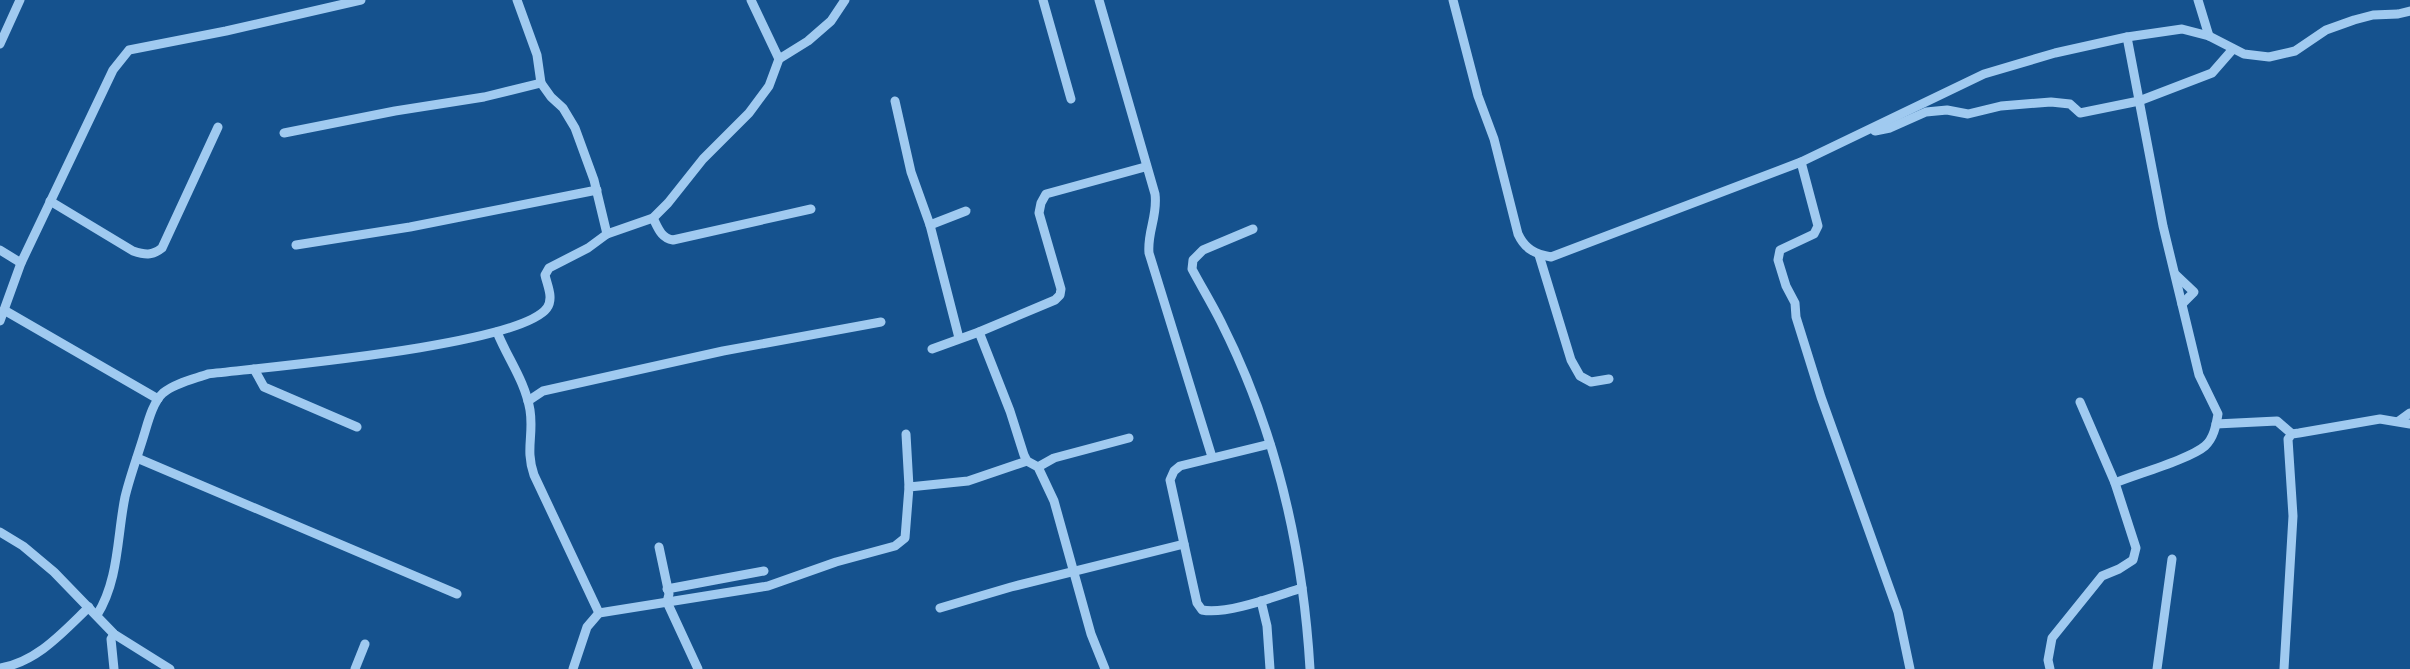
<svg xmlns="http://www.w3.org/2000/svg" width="2410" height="669" viewBox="0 0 2410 669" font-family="'DejaVu Sans',sans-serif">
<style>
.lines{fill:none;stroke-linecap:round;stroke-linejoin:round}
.minor{stroke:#a0caf0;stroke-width:9}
</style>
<rect width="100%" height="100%" fill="#15528e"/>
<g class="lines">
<g class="minor">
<path d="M751,0l28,59"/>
<path d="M1043,0l28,99"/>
<path d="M1099,0l56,194c3,22 -8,38 -6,59l63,204"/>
<path d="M1453,0l25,96 16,43 24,95c7,15 17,20 33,23l250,-95 183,-88 71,-21 72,-16 55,-8 27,7 35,18 25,3 26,-6 31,-21 28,-10 19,-5 25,-1 12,-3"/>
<path d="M2198,0l11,36"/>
<path d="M0,44l20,-44"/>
<path d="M541,83l10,14 12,11 12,20 19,52 13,54"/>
<path d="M895,101l16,71 19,53 29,113"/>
<path d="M1875,131l15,-3 36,-16 21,-2 21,4 33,-8 50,-4 19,2 10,9 59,-12 73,-28 21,-24"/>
<path d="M284,133l111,-22 89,-14 57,-14 -4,-28 -20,-55"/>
<path d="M1801,162l17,64 -4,8 -34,16 -2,10 8,26 9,17 1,14 25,80 77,215 12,57"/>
<path d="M50,201l83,50c12,4 19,5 29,-3l56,-121"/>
<path d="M653,218c5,10 8,20 20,22l138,-31"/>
<path d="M930,225l36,-14"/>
<path d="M1253,229l-50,21 -10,10 -1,9c9,17 20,35 29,53 54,107 82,227 89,347"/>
<path d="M296,245l114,-18 187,-37"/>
<path d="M0,250l21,13"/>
<path d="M1539,255l32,105 9,16 11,6 18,-3"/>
<path d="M2176,275l18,17 -12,12"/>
<path d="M4,310l154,89"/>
<path d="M0,321l21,-58 92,-193 16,-20 97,-19 135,-31"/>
<path d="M497,332c11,27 28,49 33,78 4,25 -5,39 4,65l65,138"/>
<path d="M979,332l31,79 14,44 3,6 11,6 16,34 37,133 14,35"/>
<path d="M932,349l47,-17 76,-32 5,-5 1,-6 -22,-76 2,-10 5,-9 99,-27"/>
<path d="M254,369l10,18 93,40"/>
<path d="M528,401l15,-10 180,-40 158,-29"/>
<path d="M2399,421l11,-8"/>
<path d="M2216,424l61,-3 15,13"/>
<path d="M906,434l3,53"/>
<path d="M1270,444l-90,22 -6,5 -4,9 27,123 5,7c25,5 74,-14 100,-22"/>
<path d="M137,458l320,136"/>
<path d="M1038,467l16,-9 75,-20"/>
<path d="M2115,483c22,-9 75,-24 90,-37 9,-8 11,-21 13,-32l-19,-39 -36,-149 -36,-189"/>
<path d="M0,532l23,14 31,26 60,62 56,35"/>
<path d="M659,547l10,47 -2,8 31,67"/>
<path d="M667,589l97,-18"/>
<path d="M1261,601l6,25 3,43"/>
<path d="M940,608l71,-21 173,-43"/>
<path d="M97,615c22,-35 20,-79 28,-118 5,-21 13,-42 19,-62 4,-13 9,-33 19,-42 12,-10 31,-14 45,-19 57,-7 311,-28 339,-66 7,-10 0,-23 -2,-33l4,-7 39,-20 19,-14 46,-16 15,-15 35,-44 46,-46 20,-27 10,-27 29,-18 23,-20 14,-21"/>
<path d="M114,634l-3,5 3,30"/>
<path d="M0,668c37,-6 63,-36 89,-61"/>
<path d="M355,669l10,-25"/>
<path d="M573,669l14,-42 12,-14 169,-27 68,-24 59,-16 10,-8 4,-51 59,-6 59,-20"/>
<path d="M2050,669l-2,-9 4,-22 50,-62 17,-7 14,-9 3,-12 -21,-65 -35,-81"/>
<path d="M2157,669l15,-110"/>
<path d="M2284,669l9,-153 -5,-77 4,-5 7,-1 81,-14 30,5"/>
</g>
</g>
</svg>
